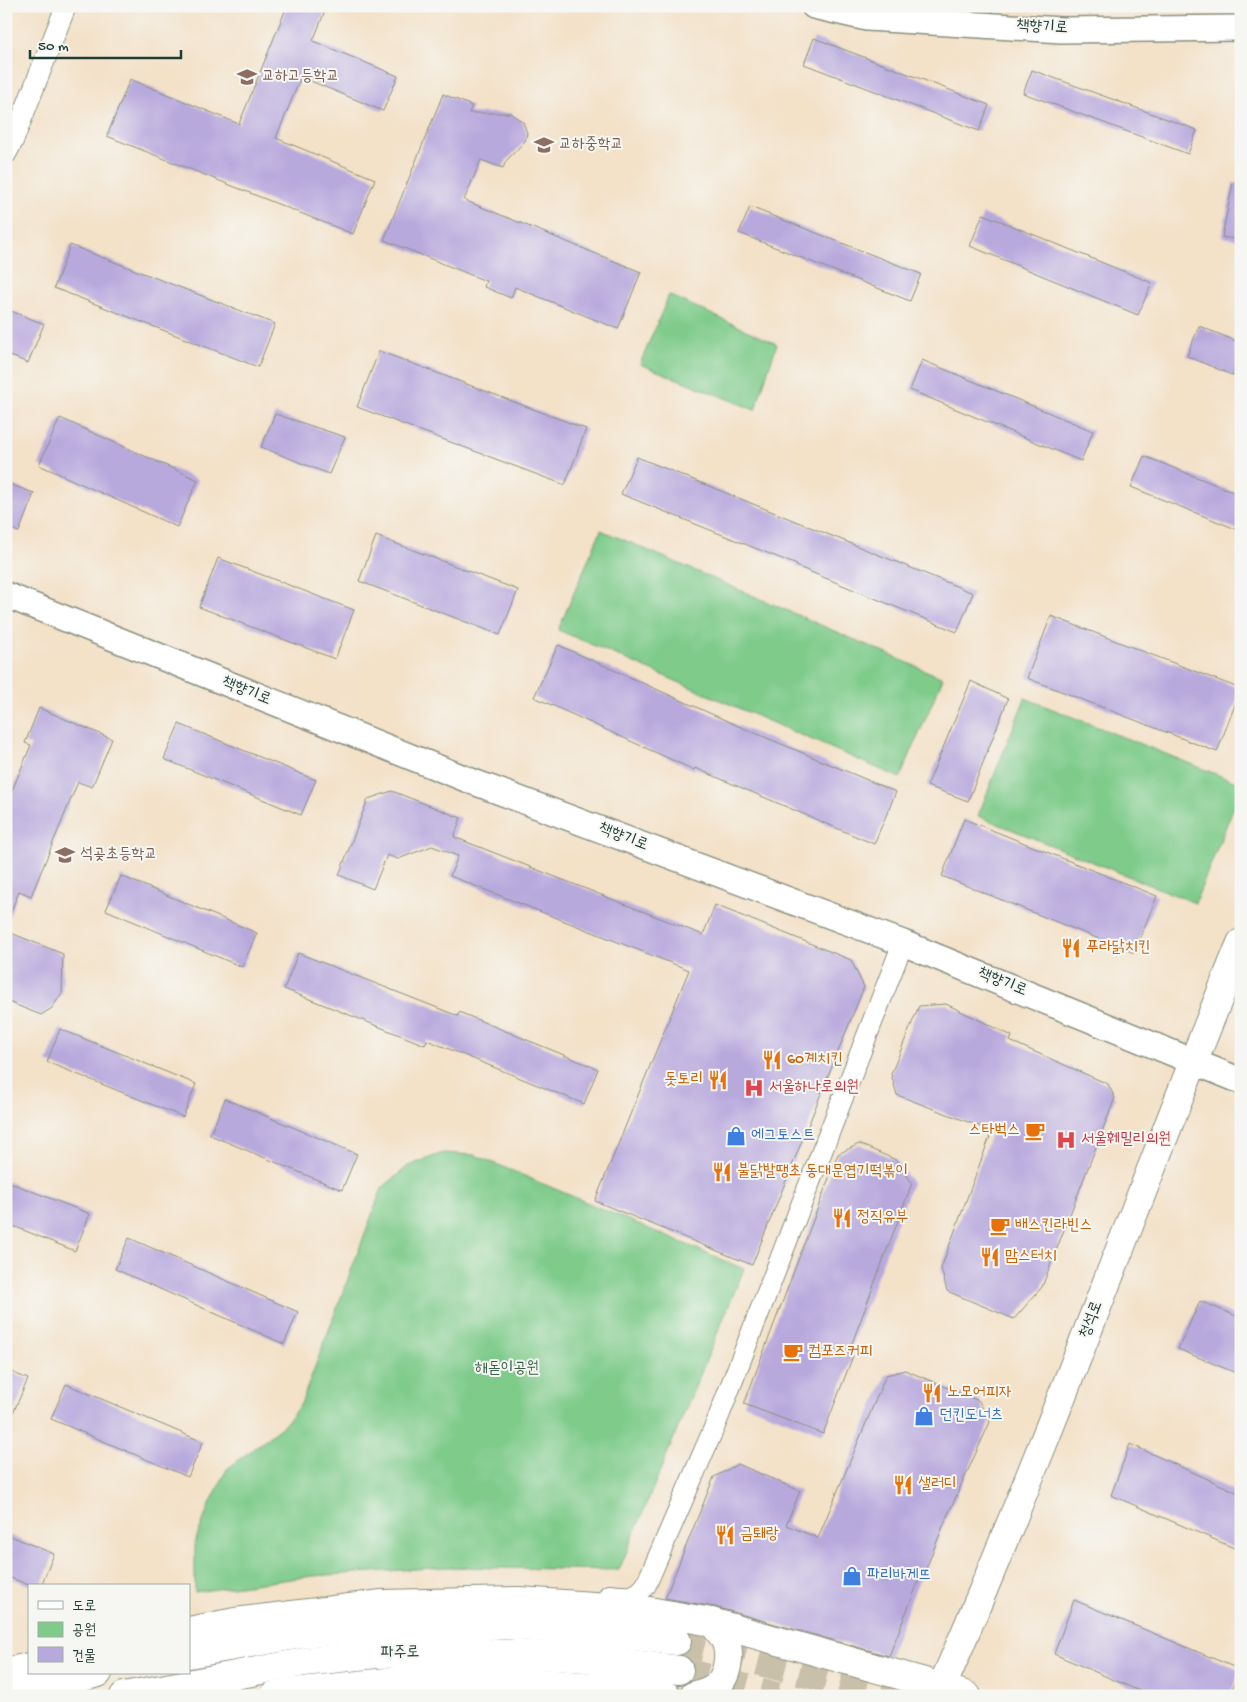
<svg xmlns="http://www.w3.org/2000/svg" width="1247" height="1702" viewBox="0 0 1247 1702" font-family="'Gochi Hand','Poor Story',sans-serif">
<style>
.green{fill:#7ecb8a;stroke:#4e845f}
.building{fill:#b8a9dd}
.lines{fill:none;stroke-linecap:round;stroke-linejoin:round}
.secondary-tunnel{stroke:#c9c0aa;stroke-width:28;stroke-dasharray:28 14;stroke-linecap:butt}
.minor-casing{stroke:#898f7e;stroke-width:22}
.tertiary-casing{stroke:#898f7e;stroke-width:28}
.secondary-casing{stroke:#898f7e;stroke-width:30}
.minor{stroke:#fff;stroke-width:20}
.tertiary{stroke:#fff;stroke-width:25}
.secondary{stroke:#fff;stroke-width:28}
.labels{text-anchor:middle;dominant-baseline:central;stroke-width:4;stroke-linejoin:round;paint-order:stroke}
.street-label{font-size:16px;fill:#1f3d34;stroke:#f6f6f2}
.education-label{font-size:16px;fill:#785e54;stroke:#f6f6f2;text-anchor:start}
.food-label{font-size:16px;fill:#c56008;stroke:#f6f6f2;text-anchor:start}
.health-label{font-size:16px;fill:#be3a42;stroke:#f6f6f2;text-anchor:start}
.shop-label{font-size:16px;fill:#366cbe;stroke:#f6f6f2;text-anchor:start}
.park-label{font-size:16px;fill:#37604a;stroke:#f6f6f2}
</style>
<rect width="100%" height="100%" fill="#f6f6f2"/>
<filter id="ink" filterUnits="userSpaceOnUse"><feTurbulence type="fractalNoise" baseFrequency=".02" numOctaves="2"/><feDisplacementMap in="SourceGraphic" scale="10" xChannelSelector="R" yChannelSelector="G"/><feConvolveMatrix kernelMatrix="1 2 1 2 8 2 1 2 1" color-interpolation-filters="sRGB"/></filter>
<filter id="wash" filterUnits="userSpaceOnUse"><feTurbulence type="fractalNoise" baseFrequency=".0096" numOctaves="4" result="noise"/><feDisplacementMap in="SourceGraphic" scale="20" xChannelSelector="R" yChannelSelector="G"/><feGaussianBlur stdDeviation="1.12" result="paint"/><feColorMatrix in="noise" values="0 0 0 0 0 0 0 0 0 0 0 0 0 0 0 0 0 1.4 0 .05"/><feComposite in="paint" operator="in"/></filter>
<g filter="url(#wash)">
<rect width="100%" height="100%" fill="#f3e1c8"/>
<g class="green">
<path d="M669,295l108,49 -22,66 -115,-46z"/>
<path d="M601,530l342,148 -43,100 -342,-148z"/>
<path d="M1025,698l216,86v5l-46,114 -217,-87z"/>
<path d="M443,1153l32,2 269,114 -125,301 -173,-3 -133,9 -118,16v-50l14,-36 18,-37 57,-44 17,-21 81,-216 26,-22z"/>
</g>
<g id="blocks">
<g class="building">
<path d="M287,6h40l-14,35 85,35 -15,35 -82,-34 -25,61 99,41 -22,55 -246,-98 23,-57 109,45z"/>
<path d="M814,38l175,67 -10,26 -175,-67z"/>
<path d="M1032,70l165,60 -9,24 -165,-61z"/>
<path d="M443,94l29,12 -3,7h41l13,9 4,11 -2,8 -19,20 -3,7 -22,-8 -17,40 177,72 -23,57 -103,-42 -4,11 -27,-11 2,-6 -102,-41z"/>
<path d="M1233,183l8,1v56l-19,-3z"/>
<path d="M750,207l171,67 -11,27 -171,-68z"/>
<path d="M983,214l169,69 -14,32 -168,-69z"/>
<path d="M70,245l205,79 -17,43 -204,-79z"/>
<path d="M6,309l38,15 -16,39 -22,-9z"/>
<path d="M1199,326l42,17v36l-54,-23z"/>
<path d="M379,351l207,78 -21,56 -208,-78z"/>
<path d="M922,360l171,71 -12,30 -171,-71z"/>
<path d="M275,414l70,23 -16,37 -68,-27z"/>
<path d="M60,418l138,62 -21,47 -138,-62z"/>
<path d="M1144,456l97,39v36l-110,-44z"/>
<path d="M637,457l336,136 -16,39 -161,-66 1,-1 -176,-71z"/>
<path d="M6,483l28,10 -15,39 -13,-5z"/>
<path d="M376,536l142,54 -18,45 -141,-54z"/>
<path d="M218,558l136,52 -19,49 -136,-52z"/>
<path d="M1051,616l190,73 -24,63 -190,-74z"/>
<path d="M558,645l178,80 160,67 -22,52 -179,-76 -1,2 -160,-73z"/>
<path d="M971,681l37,18 -40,102 -41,-15z"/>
<path d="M39,708l73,31 -20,48 -14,-5 -47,114 -12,-5 -12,31 -1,-117 25,-60 -6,-2z"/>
<path d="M179,724l137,56 -15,35 -137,-56z"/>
<path d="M392,791l69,27 -7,19 249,98 12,-30 136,55 13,27 -112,278 -157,-64 94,-231 -239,-94 8,-20 -26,-10 -34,13 -11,-4 -14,34 -34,-14 29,-76z"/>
<path d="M964,819l193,77 -23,57 -192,-77z"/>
<path d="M121,876l136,57 -15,34 -136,-57z"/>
<path d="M6,931l57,23 -1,39 -10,15 -11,7 -35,-14z"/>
<path d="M298,953l160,63 1,-4 139,57 -14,35 -157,-64 -2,5 -141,-56z"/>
<path d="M946,1004l66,32 -2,5 98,43 7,14 -73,189 -28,32 -67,-28 -6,-23 51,-137 -95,-36 -6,-21 28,-68z"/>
<path d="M60,1029l136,55 -13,33 -136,-55z"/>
<path d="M225,1099l132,55 -15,36 -132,-55z"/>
<path d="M859,1144l37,16 16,23 -64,171 5,2 -30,78 -79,-30 94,-250z"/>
<path d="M6,1181l84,33 -15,37 -69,-28z"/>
<path d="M129,1238l169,74 -14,32 -169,-75z"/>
<path d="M1200,1301l41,17v57l-63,-26z"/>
<path d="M6,1370l22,9 -22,50z"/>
<path d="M905,1370l74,31 11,21 -42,92 -25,62 -2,-1 -32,81 -174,-49 -50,-9 49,-121 24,-13 62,27 -14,34 32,13 68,-163z"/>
<path d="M66,1384l137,58 -15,35 -137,-58z"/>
<path d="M1130,1444l111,50v57l-130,-56z"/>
<path d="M6,1534l48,20 -13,32h-10l-25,-10z"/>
<path d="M1074,1600l167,70 -12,26h-78l-97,-42z"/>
</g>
</g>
</g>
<g filter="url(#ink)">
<use href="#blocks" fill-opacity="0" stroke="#898f7e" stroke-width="1"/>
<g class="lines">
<g class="secondary-tunnel">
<path d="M677,1641l218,55"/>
<path d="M679,1670l98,26"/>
</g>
<defs>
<g id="minor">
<path d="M6,154l7,-13 53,-135"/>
<path d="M609,1595c17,1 25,5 37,-10l71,-164 186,-478"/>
</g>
<g id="tertiary">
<path d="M814,6l53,12 194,12 180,-2"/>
<path d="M6,595l465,186 432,162 338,138"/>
</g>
<g id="secondary">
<path d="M189,1631l46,-9 147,-18 137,-3 119,8 73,13 231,65 25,9"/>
<path d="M189,1654l112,-20 74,-7 126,-2 88,6 88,10"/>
<path d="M6,1672l23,-5"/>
<path d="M10,1696l88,-23"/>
<path d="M124,1696l180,-34 72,-8 80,-2 63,2 67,4 93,12"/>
<path d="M274,1696l19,-4 112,-12h96l108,8 58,8"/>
<path d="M693,1696c6,-2 13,-4 19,-7 15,-8 20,-33 13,-49 -3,-6 -9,-13 -14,-18"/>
<path d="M938,1696c108,-248 201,-502 303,-753"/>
</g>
</defs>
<use href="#minor" class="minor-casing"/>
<use href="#tertiary" class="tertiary-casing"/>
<use href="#secondary" class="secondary-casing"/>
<use href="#minor" class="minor"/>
<use href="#tertiary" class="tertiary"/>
<use href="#secondary" class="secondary"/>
</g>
</g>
<defs>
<symbol id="school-bare" viewBox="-9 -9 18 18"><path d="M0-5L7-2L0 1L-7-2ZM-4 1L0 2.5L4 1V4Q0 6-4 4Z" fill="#8d6e63" stroke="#f6f6f2" stroke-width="2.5" paint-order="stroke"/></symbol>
<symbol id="restaurant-bare" viewBox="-9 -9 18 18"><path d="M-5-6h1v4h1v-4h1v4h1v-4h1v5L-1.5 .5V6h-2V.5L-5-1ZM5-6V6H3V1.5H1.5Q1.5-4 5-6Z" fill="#e8710a" stroke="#f6f6f2" stroke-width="2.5" paint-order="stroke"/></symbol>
<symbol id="hospital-bare" viewBox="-9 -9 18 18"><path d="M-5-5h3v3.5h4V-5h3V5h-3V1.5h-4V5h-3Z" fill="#e0444e" stroke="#f6f6f2" stroke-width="2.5" paint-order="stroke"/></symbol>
<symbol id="cafe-bare" viewBox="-9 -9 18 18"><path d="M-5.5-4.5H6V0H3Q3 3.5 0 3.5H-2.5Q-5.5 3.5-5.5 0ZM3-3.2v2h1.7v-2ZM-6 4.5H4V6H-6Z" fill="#e8710a" stroke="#f6f6f2" stroke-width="2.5" paint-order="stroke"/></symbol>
<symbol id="shop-bare" viewBox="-9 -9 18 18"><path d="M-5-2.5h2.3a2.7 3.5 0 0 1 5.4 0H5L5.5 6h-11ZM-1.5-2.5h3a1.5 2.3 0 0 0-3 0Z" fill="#3f7fe0" stroke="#f6f6f2" stroke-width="2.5" paint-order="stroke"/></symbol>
</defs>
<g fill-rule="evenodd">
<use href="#school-bare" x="233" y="63" width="28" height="28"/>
<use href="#school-bare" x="530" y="131" width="28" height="28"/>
<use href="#school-bare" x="51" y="841" width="28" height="28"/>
<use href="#restaurant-bare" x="1057" y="934" width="28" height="28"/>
<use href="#restaurant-bare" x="758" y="1046" width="28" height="28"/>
<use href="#restaurant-bare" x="704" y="1066" width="28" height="28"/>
<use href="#hospital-bare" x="740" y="1074" width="28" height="28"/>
<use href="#cafe-bare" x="1021" y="1117" width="28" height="28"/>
<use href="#shop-bare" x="722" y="1122" width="28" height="28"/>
<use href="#hospital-bare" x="1052" y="1126" width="28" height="28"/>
<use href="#restaurant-bare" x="708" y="1158" width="28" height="28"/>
<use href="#restaurant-bare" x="828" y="1204" width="28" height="28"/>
<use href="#cafe-bare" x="986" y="1212" width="28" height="28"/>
<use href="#restaurant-bare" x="976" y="1243" width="28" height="28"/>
<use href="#cafe-bare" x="779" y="1338" width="28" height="28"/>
<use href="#restaurant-bare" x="918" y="1379" width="28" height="28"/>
<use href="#shop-bare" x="910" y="1402" width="28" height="28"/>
<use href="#restaurant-bare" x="889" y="1471" width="28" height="28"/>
<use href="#restaurant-bare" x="711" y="1521" width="28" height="28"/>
<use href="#shop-bare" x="838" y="1562" width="28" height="28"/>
</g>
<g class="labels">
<g class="street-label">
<text transform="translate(1042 28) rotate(3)">책향기로</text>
<text transform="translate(246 692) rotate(22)">책향기로</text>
<text transform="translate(623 838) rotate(21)">책향기로</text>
<text transform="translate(1002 983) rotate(22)">책향기로</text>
<text transform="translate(1092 1320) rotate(-69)">청석로</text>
<text transform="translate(400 1654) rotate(-2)">파주로</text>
</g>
<g class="education-label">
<text x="262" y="77">교하고등학교</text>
<text x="559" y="145">교하중학교</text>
<text x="80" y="855">석곶초등학교</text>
</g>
<g class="food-label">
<text x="1086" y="948">푸라닭치킨</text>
<text x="787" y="1060">60계치킨</text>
<text x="703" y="1080" text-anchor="end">돗토리</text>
<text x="1020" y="1131" text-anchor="end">스타벅스</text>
<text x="737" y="1172">불닭발땡초 동대문엽기떡볶이</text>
<text x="857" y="1218">정직유부</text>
<text x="1015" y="1226">배스킨라빈스</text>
<text x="1005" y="1257">맘스터치</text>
<text x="808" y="1352">컴포즈커피</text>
<text x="947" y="1393">노모어피자</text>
<text x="918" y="1485">샐러디</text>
<text x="740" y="1535">금퇘랑</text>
</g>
<g class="health-label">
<text x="769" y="1088">서울하나로의원</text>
<text x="1081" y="1140">서울훼밀리의원</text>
</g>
<g class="shop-label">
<text x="751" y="1136">에그토스트</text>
<text x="939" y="1416">던킨도너츠</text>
<text x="867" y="1576">파리바게뜨</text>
</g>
<g class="park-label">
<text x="507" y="1369">해돋이공원</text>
</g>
</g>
<rect width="1247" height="1702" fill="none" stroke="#f6f6f2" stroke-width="25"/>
<rect x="28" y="1584" width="162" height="90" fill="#f6f6f2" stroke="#a0aca6"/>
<rect x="38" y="1601" width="25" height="8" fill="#ffffff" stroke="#a0aca6"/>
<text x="72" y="1610" font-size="15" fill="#1f3d34">도로</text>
<rect x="38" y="1622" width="25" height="15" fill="#7ecb8a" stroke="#a0aca6"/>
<text x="72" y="1634" font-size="15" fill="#1f3d34">공원</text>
<rect x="38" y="1647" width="25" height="15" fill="#b8a9dd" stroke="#a0aca6"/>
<text x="72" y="1660" font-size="15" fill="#1f3d34">건물</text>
<path d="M30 50v8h151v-8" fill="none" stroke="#1f3d34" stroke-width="2.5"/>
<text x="38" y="50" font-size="15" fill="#1f3d34" stroke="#f6f6f2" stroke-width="4" paint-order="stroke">50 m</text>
</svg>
